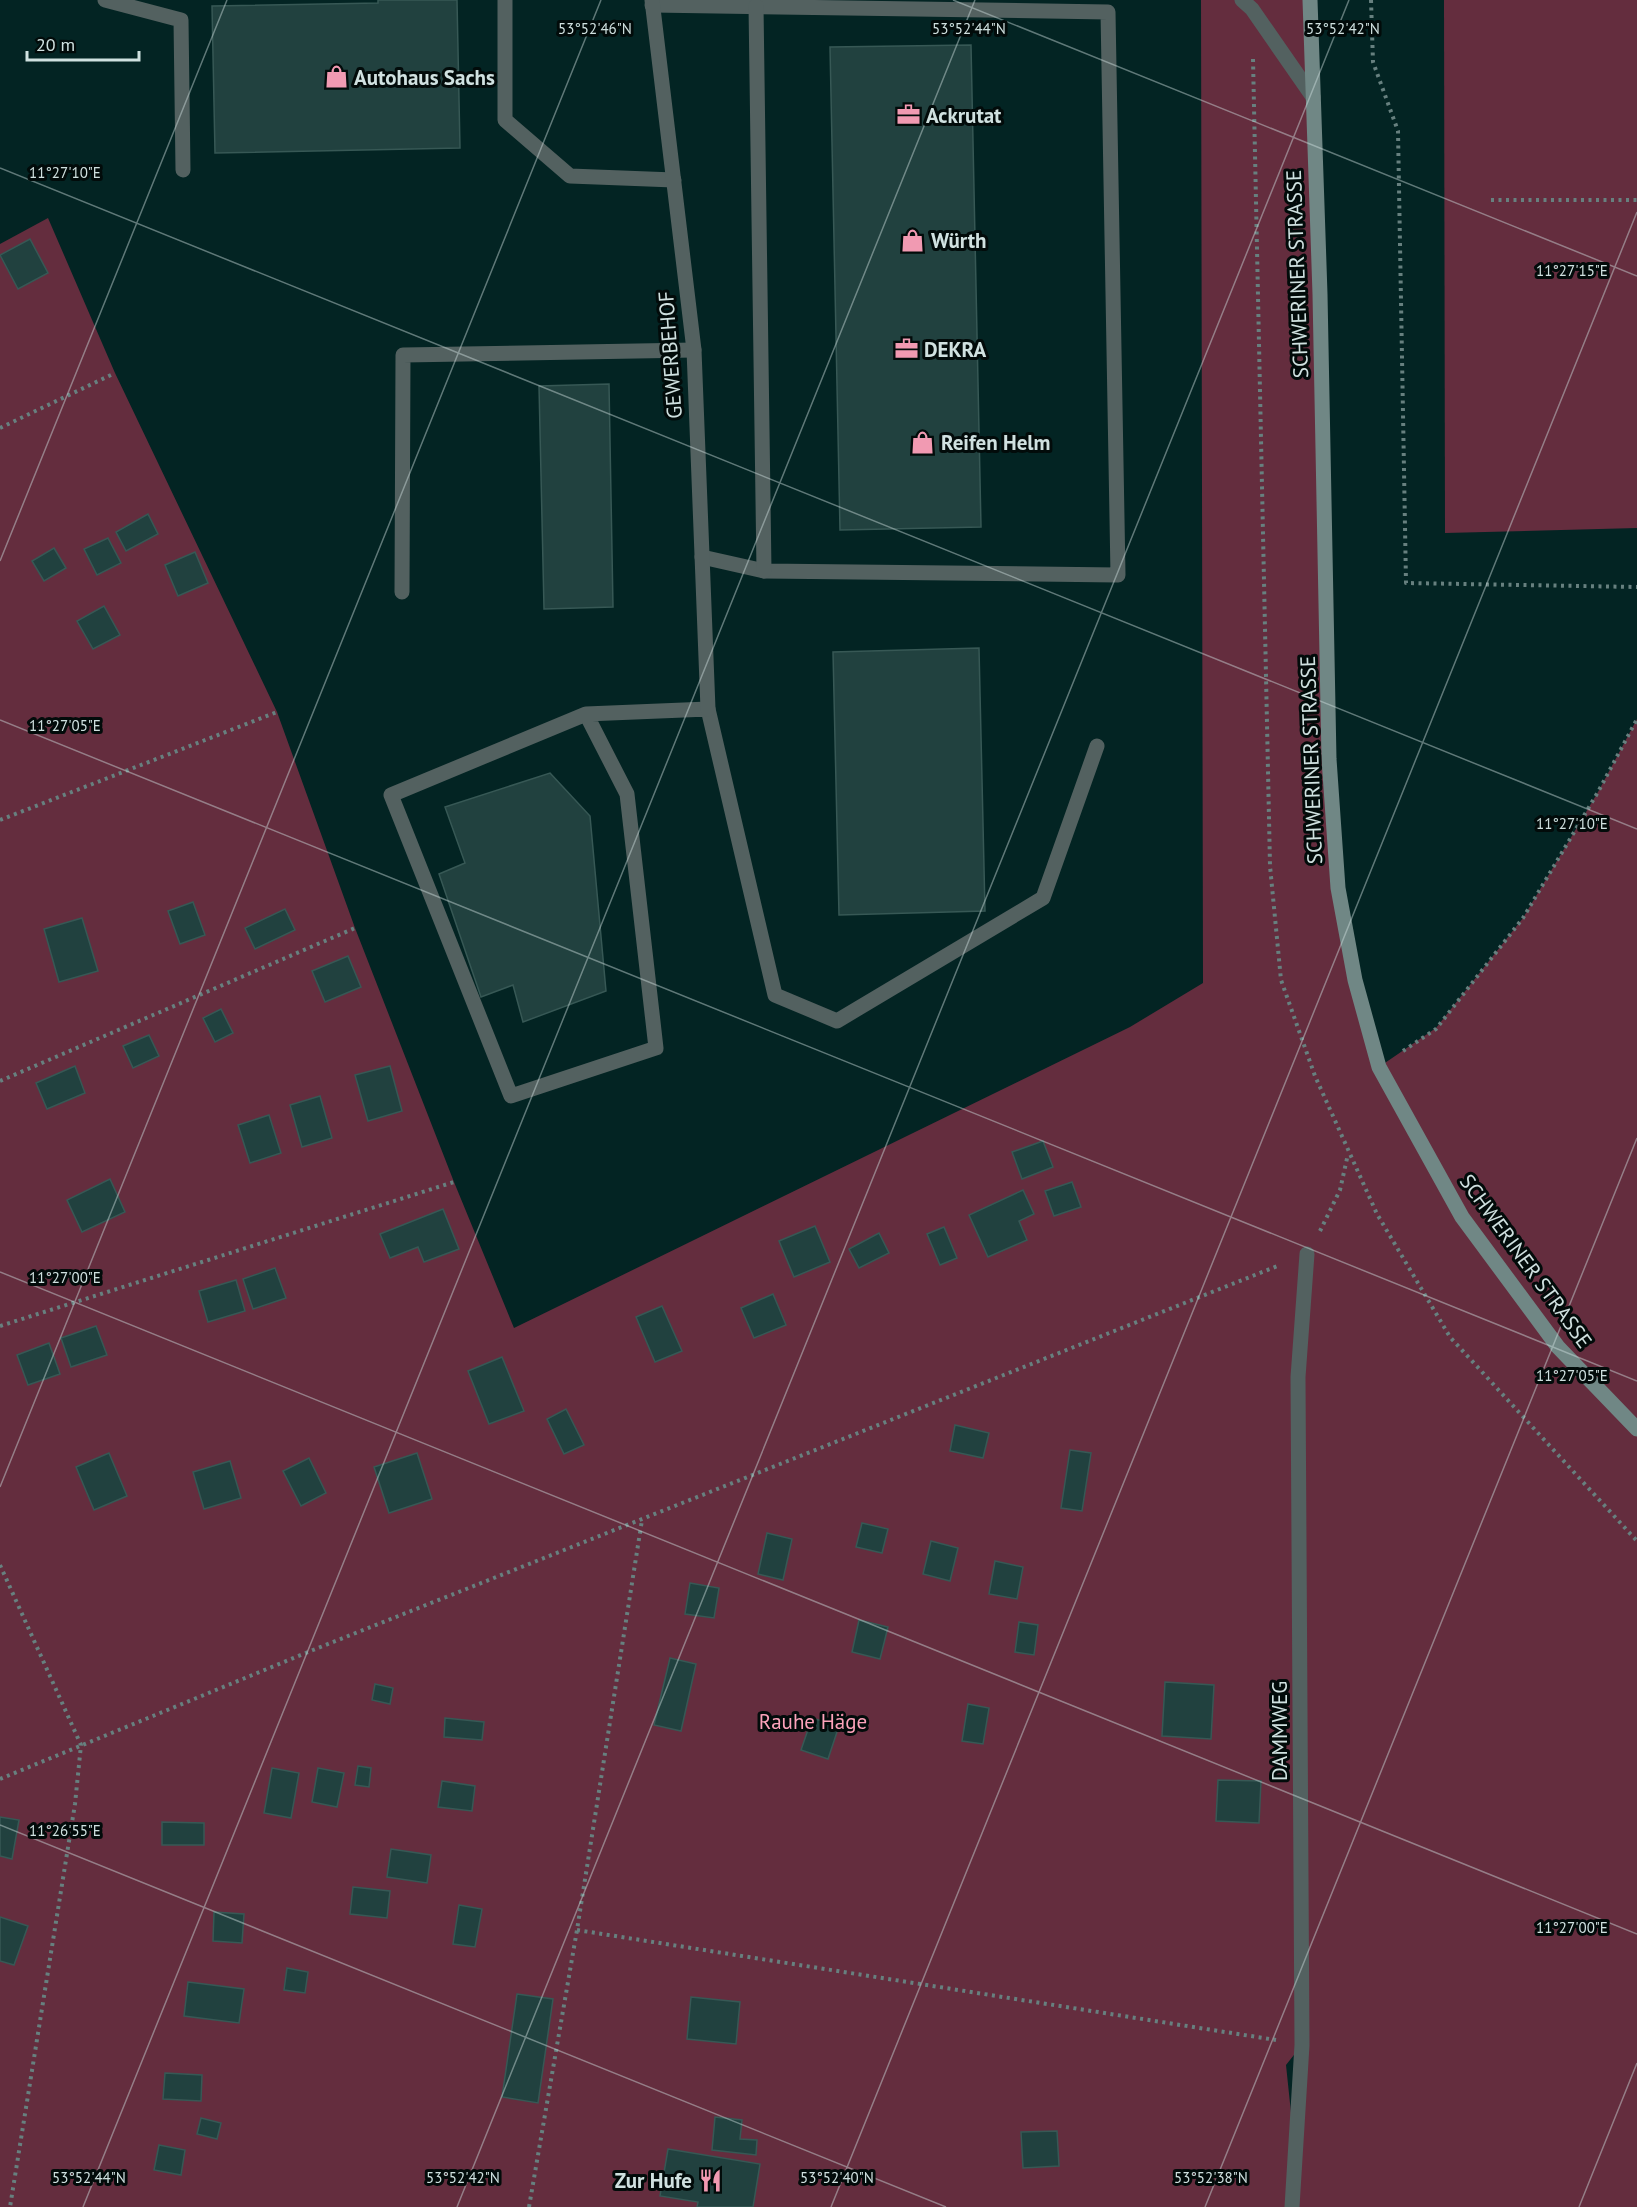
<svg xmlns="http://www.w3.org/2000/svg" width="1637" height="2207" viewBox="0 0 1637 2207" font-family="'PT Sans',sans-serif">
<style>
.green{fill:#642d3e;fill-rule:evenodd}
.building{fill:#21413f;stroke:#375855;stroke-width:1.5}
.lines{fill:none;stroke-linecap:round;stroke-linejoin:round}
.path{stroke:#67807f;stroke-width:4;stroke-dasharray:3 4.5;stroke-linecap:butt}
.lane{stroke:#536160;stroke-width:15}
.street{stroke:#536160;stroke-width:15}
.secondary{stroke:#708785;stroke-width:15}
.ticks{fill:none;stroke:#d0e1e0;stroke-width:1.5;stroke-opacity:0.45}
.labels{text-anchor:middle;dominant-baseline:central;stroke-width:6;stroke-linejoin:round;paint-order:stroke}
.poi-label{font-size:21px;font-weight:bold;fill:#d0e1e0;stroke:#020b0a;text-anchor:start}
.street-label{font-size:21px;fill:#d0e1e0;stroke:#020b0a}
.park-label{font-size:21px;fill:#fba2ba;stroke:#020b0a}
.ticks-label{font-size:15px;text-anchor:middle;fill:#d0e1e0;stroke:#020b0a;stroke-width:6;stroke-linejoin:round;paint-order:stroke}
</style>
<rect width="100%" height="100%" fill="#032423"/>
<g class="green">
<path d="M1201,0h109l28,888 41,179 57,-39 87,-110 75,-126 39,-73v1488h-1637v-1963l48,-26 67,155 162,339 78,216 99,254 60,146 616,-301 73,-44zM1301,2046l-6,105 -9,-86z"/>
<path d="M1444,0h193v528l-192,5z"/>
</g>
<g class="building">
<path d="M378,0h79l3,148 -245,5 -3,-147 166,-3z"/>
<path d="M971,45l10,482 -141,3 -10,-483z"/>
<path d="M30,239l18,34 -30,16 -18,-34z"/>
<path d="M609,384l4,223 -69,2 -5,-223z"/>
<path d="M148,514l10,20 -32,17 -10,-19z"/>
<path d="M108,538l13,25 -24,12 -13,-26z"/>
<path d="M54,548l12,20 -22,13 -12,-20z"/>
<path d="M195,552l13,31 -30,13 -13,-31z"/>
<path d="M104,606l16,29 -27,14 -16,-28z"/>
<path d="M979,648l6,263 -146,4 -6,-263z"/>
<path d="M550,773l40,43 16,175 -83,31 -10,-37 -32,12 -42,-123 26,-11 -20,-56z"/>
<path d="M193,902l12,33 -25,9 -12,-33z"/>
<path d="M285,909l10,21 -40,19 -10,-21z"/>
<path d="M82,918l16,53 -39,11 -15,-53z"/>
<path d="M348,956l13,31 -36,15 -13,-31z"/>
<path d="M221,1009l12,24 -18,9 -12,-24z"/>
<path d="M149,1035l10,21 -26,12 -10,-22z"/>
<path d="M75,1066l10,27 -38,16 -11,-26z"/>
<path d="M390,1066l12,45 -34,10 -13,-46z"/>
<path d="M320,1096l12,42 -30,9 -12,-42z"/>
<path d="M269,1115l12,38 -31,10 -12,-38z"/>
<path d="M1043,1141l10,26 -31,12 -10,-27z"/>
<path d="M110,1179l15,33 -43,20 -15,-32z"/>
<path d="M1072,1182l9,25 -27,9 -9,-25z"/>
<path d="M1023,1190l11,24 -15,7 8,19 -39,17 -19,-42z"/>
<path d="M443,1209l16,40 -35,13 -6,-15 -28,11 -10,-24z"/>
<path d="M815,1226l15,36 -36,15 -15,-36z"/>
<path d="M944,1227l13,31 -17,7 -13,-31z"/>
<path d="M879,1233l10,20 -30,15 -10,-19z"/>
<path d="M275,1268l11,30 -33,11 -10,-30z"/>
<path d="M236,1280l9,31 -37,11 -9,-31z"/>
<path d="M773,1294l13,31 -32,13 -13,-30z"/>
<path d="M662,1306l20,45 -27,11 -19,-45z"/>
<path d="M96,1326l11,29 -36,12 -10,-29z"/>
<path d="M49,1343l11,31 -32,11 -11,-30z"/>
<path d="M502,1357l22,54 -35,13 -21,-53z"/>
<path d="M566,1409l18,36 -20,9 -17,-35z"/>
<path d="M955,1425l34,8 -6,25 -33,-7z"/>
<path d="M1070,1450l21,3 -9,58 -21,-3z"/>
<path d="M109,1453l18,43 -33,14 -18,-43z"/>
<path d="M417,1453l15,46 -43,14 -15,-46z"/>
<path d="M309,1458l17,35 -25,13 -18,-35z"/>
<path d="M230,1461l11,37 -37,11 -11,-37z"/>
<path d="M862,1523l26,6 -6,24 -26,-6z"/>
<path d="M767,1533l25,6 -9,41 -25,-6z"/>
<path d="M931,1541l27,7 -8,33 -27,-7z"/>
<path d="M995,1561l28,6 -6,32 -28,-5z"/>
<path d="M690,1583l29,5 -5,30 -29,-4z"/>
<path d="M859,1620l29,7 -8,32 -28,-7z"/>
<path d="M1019,1622l19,3 -4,30 -19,-3z"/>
<path d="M670,1658l26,6 -15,67 -27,-6z"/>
<path d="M1165,1682l49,3 -3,54 -49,-3z"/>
<path d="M375,1684l18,4 -3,16 -18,-4z"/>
<path d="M968,1704l21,4 -6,36 -21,-3z"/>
<path d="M445,1718l39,4 -2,18 -38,-3z"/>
<path d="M812,1718l27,8 -11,33 -27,-9z"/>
<path d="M358,1766l13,2 -2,19 -14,-2z"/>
<path d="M272,1768l27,5 -8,45 -27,-5z"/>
<path d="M318,1768l26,5 -7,34 -25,-5z"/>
<path d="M1218,1780l43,1 -2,42 -43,-2z"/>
<path d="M442,1781l33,5 -3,25 -34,-4z"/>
<path d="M0,1817l19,3 -7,39 -12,-3z"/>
<path d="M162,1822l42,1v22h-42z"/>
<path d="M391,1849l40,6 -4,28 -40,-6z"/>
<path d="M353,1887l37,4 -3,27 -37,-4z"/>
<path d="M459,1905l23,4 -7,38 -22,-3z"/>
<path d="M214,1912l30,2 -2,29 -29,-2z"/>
<path d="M0,1917l28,9 -14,39 -14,-4z"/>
<path d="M287,1968l21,4 -3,21 -21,-3z"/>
<path d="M188,1982l56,7 -5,34 -55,-7z"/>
<path d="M517,1994l36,5 -15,104 -36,-6z"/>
<path d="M691,1997l49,5 -4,42 -49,-5z"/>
<path d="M165,2073l37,2 -1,26 -38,-2z"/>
<path d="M715,2117l27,3 -2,19 17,1 -1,15 -44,-5z"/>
<path d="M201,2118l20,5 -4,16 -20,-5z"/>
<path d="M1057,2131l2,35 -36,2 -2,-36z"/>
<path d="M159,2145l26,5 -4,25 -27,-5z"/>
<path d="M668,2149l92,15 -7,43h-56l1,-5 -38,-6z"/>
</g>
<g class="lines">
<g class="path">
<path d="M1371,0l2,62 25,69 8,452 231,4"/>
<path d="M1253,59l17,807 11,114 34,96 62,138 73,123 187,204"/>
<path d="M1491,200h146"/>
<path d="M0,428l115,-55"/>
<path d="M0,820l277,-108"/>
<path d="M1403,1051l33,-22 87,-111 75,-126 39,-73"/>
<path d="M0,1081l355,-153"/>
<path d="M1320,1231l20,-41 8,-36"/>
<path d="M0,1326l454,-144"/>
<path d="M0,1565l81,180 -6,59 -65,403"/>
<path d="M0,1779l313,-129 967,-385"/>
<path d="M577,1930l699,110"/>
<path d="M529,2207l48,-277 65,-410"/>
</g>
<g class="lane">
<path d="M105,0l76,20 2,150"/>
<path d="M505,0v120l65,56 104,4"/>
<path d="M1242,0l10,9 61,88"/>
<path d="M652,5l456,7 10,563 -354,-4 -62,-14"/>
<path d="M756,6l8,565"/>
<path d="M402,592l1,-237 291,-5"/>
<path d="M586,714l41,80 29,254 -145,48 -120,-301 195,-81 122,-5 67,286 62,26 206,-123 54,-152"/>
<path d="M1292,2207l10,-162 -4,-668 9,-123"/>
</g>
<path class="street" d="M652,0l42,350 14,359"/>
<path class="secondary" d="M1310,0l10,294 9,465 9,129 17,92 24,87 83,150 96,130 79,82"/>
</g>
<path class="ticks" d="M953,0l684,276M0,168l1637,661M0,561l227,-561M0,720l1637,661M0,1272l1637,662M0,1487l601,-1487M0,1825l946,382M83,2207l892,-2207M457,2207l892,-2207M831,2207l806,-1995M1205,2207l432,-1069M1579,2207l58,-144"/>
<defs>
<symbol id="shop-bare" viewBox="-9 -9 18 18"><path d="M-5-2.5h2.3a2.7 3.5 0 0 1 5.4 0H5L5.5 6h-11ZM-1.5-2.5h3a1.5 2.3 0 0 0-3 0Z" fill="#f19ab2" stroke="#020b0a" stroke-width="2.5" paint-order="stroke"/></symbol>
<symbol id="office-bare" viewBox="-9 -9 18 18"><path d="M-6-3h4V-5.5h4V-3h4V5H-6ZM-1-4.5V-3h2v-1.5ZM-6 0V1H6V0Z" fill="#f19ab2" stroke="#020b0a" stroke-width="2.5" paint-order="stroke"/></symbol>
<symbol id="restaurant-bare" viewBox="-9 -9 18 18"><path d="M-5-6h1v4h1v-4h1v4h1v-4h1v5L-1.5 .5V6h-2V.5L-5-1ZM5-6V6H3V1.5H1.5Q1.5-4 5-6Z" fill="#f19ab2" stroke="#020b0a" stroke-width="2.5" paint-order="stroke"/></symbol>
</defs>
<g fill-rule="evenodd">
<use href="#shop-bare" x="320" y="60" width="33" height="33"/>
<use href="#office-bare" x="892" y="98" width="33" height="33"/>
<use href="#shop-bare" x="896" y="224" width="33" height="33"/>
<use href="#office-bare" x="890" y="332" width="33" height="33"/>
<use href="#shop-bare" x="906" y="426" width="33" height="33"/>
<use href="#restaurant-bare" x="694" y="2164" width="33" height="33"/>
</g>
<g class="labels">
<g class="poi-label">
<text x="354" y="77">Autohaus Sachs</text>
<text x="926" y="115">Ackrutat</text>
<text x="931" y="240">Würth</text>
<text x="924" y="349">DEKRA</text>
<text x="941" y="442">Reifen Helm</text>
<text x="692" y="2180" text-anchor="end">Zur Hufe</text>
</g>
<g class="street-label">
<text transform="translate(1297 274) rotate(-92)">SCHWERINER STRASSE</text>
<text transform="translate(670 355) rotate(-94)">GEWERBEHOF</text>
<text transform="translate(1311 760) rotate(-92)">SCHWERINER STRASSE</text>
<text transform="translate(1526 1261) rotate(54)">SCHWERINER STRASSE</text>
<text transform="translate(1279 1731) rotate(-90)">DAMMWEG</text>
</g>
<g class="park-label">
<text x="813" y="1721">Rauhe Häge</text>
</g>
</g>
<g class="ticks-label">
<text x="969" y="34">53°52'44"N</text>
<text x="1343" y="34">53°52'42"N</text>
<text x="595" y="34">53°52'46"N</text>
<text x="65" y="178">11°27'10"E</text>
<text x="1572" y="276">11°27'15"E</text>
<text x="65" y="731">11°27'05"E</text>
<text x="1572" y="829">11°27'10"E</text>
<text x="65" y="1283">11°27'00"E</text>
<text x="1572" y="1381">11°27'05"E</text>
<text x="65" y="1836">11°26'55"E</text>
<text x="1572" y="1933">11°27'00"E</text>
<text x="89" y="2183">53°52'44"N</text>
<text x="463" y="2183">53°52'42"N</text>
<text x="837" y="2183">53°52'40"N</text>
<text x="1211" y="2183">53°52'38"N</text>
</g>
<path d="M27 51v9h112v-9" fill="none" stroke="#d0e1e0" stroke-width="3"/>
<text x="36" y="51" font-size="18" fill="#d0e1e0" stroke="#020b0a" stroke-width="4.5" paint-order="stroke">20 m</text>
</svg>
